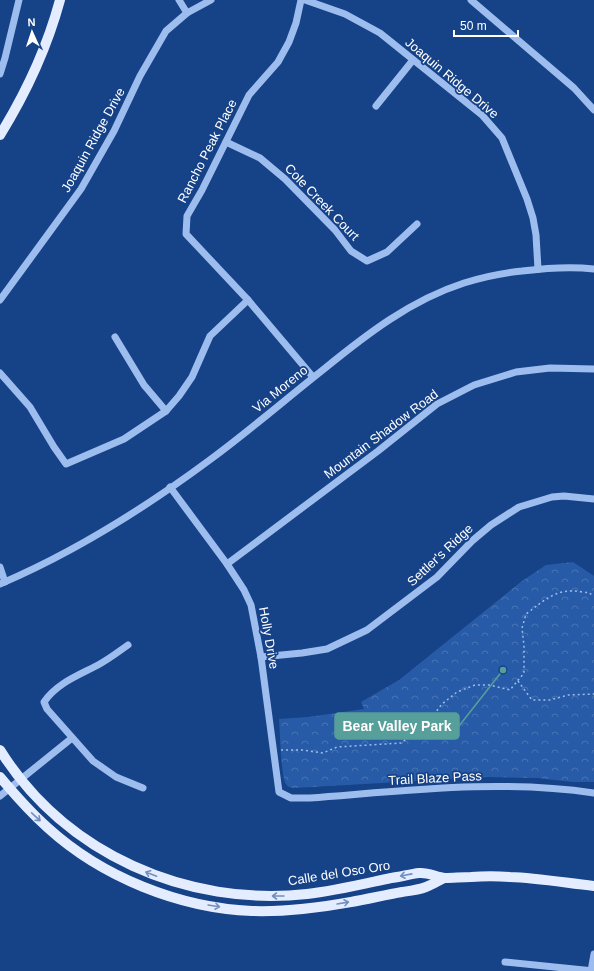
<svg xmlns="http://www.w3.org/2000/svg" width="594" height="971" viewBox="0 0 594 971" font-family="Helvetica,sans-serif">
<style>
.park{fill:url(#park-crowns)}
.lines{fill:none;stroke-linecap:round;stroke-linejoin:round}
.path{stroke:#9dbdee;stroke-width:1.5;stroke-dasharray:2 3;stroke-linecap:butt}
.minor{stroke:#9dbdee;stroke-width:7}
.major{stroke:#e4edff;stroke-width:10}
.oneway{stroke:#738fbe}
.labels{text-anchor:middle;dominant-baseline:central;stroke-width:3.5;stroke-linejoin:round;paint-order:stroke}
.street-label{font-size:13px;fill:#fff;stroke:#164288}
.leader{fill:none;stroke:#579f9a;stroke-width:1.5}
.callout-dot{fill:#579f9a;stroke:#164288;stroke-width:1.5}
.callout{fill:#579f9a;stroke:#579f9a;stroke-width:1.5}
.callout-label{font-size:14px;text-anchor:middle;font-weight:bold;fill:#fff}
</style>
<defs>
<pattern id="park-crowns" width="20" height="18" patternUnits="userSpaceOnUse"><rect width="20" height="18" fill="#285ba7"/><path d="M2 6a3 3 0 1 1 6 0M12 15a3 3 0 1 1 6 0" fill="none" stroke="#4874b4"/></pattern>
</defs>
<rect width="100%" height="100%" fill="#164288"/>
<path class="park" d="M573,562l21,14v206h-21l-36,-4 -50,-1 -193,11c-4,0 -6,-1 -8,-4 -5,-6 -6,-54 -7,-65l29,-2 56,-8 -3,-7 38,-22 123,-99 24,-16z"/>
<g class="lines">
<g class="path">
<path d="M518,681l14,19h18l18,-5 26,-1"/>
<path d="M281,750h21l21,3 14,-6 64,-4 27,-21 14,-18 15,-12 18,-7h15l20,5 14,-17v-27l-2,-18 4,-14c19,-14 31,-27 56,-22 5,0 8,1 12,4"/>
</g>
<g class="minor">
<path d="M179,0l8,13"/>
<path d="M301,0l-5,23 -7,19 -11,20 -29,33 -47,95 -15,26 -1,18 62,66 65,77"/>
<path d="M305,0l40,14 35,19 102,82 20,23 25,61 6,19 3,17 2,34"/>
<path d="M471,0l103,88 20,22"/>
<path d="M0,74l5,-16 14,-58"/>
<path d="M376,106l37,-46"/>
<path d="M226,142l34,16 25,21 50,51 16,21 16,10 20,-9 30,-28"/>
<path d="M0,300l81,-111 33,-58 26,-55 26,-45 21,-18 24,-13"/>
<path d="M115,337l29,48 22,26"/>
<path d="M0,373l30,34 24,40 12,17 58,-25 42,-28 13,-15 13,-19 18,-41 38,-36"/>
<path d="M170,487l57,77 17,26 7,15 10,52 18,135 12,6h19c94,-7 190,-19 284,-5"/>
<path d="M227,564l151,-113 59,-47 37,-19 42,-13 34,-4 44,1"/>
<path d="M0,567l5,15"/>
<path d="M0,584c75,-32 145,-76 211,-125 38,-28 75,-60 113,-90 43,-35 87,-69 140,-86 19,-6 38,-10 58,-12 24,-3 48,-5 72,-2"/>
<path d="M128,645c-10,7 -19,14 -30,20 -19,10 -41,18 -54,37l3,7 46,52 23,16 27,11"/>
<path d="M261,657l41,-4 25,-4 40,-19 70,-53 35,-36 19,-16 28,-18 33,-10 12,-1 30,3"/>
<path d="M0,796l72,-58"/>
<path d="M505,962l89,9"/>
<path d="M591,971l3,-17"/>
</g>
<g class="major">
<path d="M0,135c26,-42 47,-87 60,-135"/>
<path d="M0,750c65,104 187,157 307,144 28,-3 56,-10 84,-16 9,-1 19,-4 28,-5 9,-1 17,4 26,5 8,0 17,-1 26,-1 13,-1 26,-1 39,0 28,1 56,6 84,9"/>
<path d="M0,777c15,18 30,35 48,51 54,49 131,80 204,83 33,1 66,-3 99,-9 17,-3 34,-7 51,-10 7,-1 16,-2 24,-5 6,-2 12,-6 18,-9"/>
</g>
</g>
<defs><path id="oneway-shaft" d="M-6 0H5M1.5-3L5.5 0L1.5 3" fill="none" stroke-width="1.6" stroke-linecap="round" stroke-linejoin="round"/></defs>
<g class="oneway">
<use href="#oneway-shaft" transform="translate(36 817) rotate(43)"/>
<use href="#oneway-shaft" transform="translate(151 874) rotate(-159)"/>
<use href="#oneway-shaft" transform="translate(406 875) rotate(169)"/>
<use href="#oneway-shaft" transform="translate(278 896) rotate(180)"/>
<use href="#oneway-shaft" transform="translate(343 903) rotate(-10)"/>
<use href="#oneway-shaft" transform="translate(214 906) rotate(9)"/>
</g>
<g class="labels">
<g class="street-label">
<text transform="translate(452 78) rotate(40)">Joaquin Ridge Drive</text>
<text transform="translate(93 140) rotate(-61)">Joaquin Ridge Drive</text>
<text transform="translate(207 151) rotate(-63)">Rancho Peak Place</text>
<text transform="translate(322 202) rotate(46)">Cole Creek Court</text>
<text transform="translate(280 389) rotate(-39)">Via Moreno</text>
<text transform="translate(381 434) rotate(-37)">Mountain Shadow Road</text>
<text transform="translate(440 555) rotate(-43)">Settler's Ridge</text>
<text transform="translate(269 638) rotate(80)">Holly Drive</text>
<text transform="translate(435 778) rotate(-3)">Trail Blaze Pass</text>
<text transform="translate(339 873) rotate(-9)">Calle del Oso Oro</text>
</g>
</g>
<path class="leader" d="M503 670L459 726"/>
<circle class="callout-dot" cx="503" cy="670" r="4"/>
<rect class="callout" x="335" y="713" width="124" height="26" rx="4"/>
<g class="callout-label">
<text x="397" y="731">Bear Valley Park</text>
</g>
<g transform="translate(32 32) rotate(357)" stroke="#164288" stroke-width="3" paint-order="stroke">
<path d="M0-3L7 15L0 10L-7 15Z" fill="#ffffff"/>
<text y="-6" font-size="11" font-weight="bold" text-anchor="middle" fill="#ffffff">N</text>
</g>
<path d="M454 30v6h64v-6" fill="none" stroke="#ffffff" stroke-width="2"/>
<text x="460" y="30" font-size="12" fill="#ffffff" stroke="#164288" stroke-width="3" paint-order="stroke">50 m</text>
</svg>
